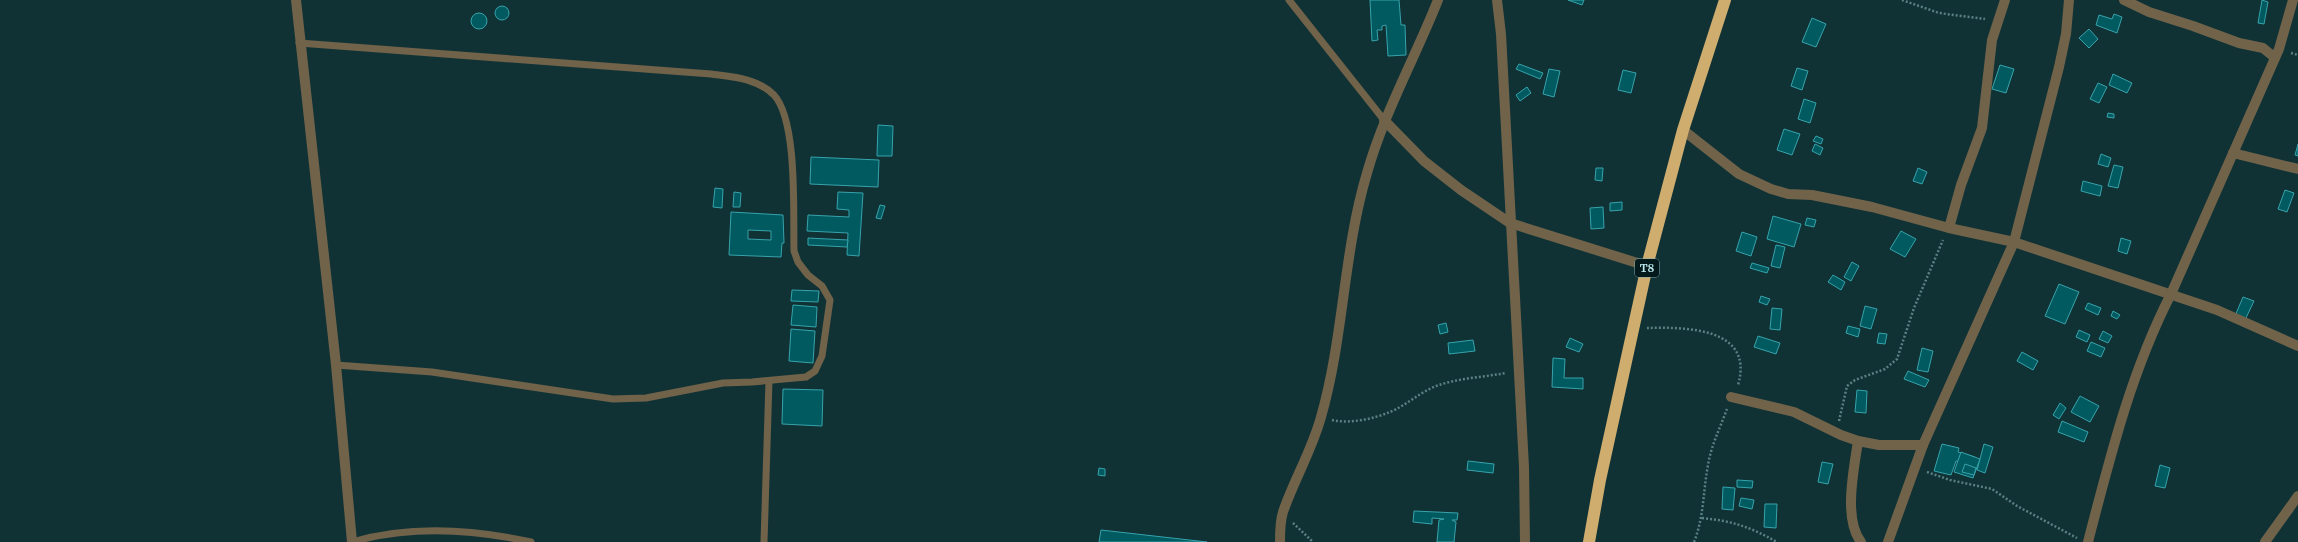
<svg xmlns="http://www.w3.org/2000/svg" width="2298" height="542" viewBox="0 0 2298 542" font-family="Merriweather,serif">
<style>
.building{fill:#015a60;stroke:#37a3ab;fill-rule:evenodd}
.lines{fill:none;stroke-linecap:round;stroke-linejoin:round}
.path{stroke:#598083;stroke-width:2.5;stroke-dasharray:2 2;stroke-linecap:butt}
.lane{stroke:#70634a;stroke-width:7}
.street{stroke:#70634a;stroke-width:10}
.highway{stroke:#cead6e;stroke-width:12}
.labels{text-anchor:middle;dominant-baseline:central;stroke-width:3;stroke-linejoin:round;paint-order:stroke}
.shield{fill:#03191b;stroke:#82a8ac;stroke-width:1}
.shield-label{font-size:11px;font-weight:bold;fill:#b8e6ea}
</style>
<rect width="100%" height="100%" fill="#113235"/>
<g class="building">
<path d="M1370,0h29l2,25h4l1,30 -18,1 -2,-31 -4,1v4h-5l1,10 -6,1z"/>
<path d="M1568,0h16l-2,5z"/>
<path d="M2262,0l6,2 -4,22 -6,-1z"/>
<circle cx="502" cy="13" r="7"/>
<circle cx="479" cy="21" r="8"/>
<path d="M2114,14l8,3 -5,16 -21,-8 3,-10 13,4z"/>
<path d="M1812,18l14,6 -10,23 -14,-5z"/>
<path d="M2089,29l9,10 -9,9 -10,-10z"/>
<path d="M1519,64l24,9 -3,6 -24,-10z"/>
<path d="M2000,65l14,4 -8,24 -14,-4z"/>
<path d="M1797,68l11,3 -6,19 -11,-4z"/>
<path d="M1549,69l11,2 -6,26 -11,-3z"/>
<path d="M1623,70l13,3 -5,20 -13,-3z"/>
<path d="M2113,74l19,9 -5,10 -18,-8z"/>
<path d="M2098,83l9,4 -8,16 -9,-4z"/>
<path d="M1527,87l4,6 -11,8 -4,-6z"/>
<path d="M1804,99l12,4 -6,20 -12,-4z"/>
<path d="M2108,113l6,1v4l-7,-1z"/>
<path d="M878,125l15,1 -1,30h-15z"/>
<path d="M1784,129l16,5 -8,21 -15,-5z"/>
<path d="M1816,136l7,3 -2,5 -8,-3z"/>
<path d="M1815,144l8,4 -3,7 -8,-4z"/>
<path d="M2298,144v12l-3,-1z"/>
<path d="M2101,154l10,4 -3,9 -10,-3z"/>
<path d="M811,157l68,3 -1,27 -68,-3z"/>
<path d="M2114,165l9,2 -5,21 -10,-2z"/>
<path d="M1596,168h7l-1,13 -7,-1z"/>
<path d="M1918,168l9,4 -5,12 -9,-3z"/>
<path d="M2083,181l19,5 -2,10 -19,-5z"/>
<path d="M715,188l8,1 -1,19 -9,-1z"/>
<path d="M2285,190l9,3 -7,19 -9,-3z"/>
<path d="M734,192l7,1 -1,14h-7z"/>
<path d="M838,192l25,1 -4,63 -12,-1 1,-22 -41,-2 1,-16 41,2v-7l-12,-1z"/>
<path d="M1622,202v8l-12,1v-8z"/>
<path d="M880,205l5,1 -4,13 -5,-1z"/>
<path d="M1603,207l1,21 -13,1 -1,-21z"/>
<path d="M731,212l52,3 1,28h-2l-1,14 -52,-2zM748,230l23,1v9l-23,-1z"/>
<path d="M1773,216l28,8 -7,23 -27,-8z"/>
<path d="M1807,218l9,2 -2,7 -9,-2z"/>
<path d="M1901,231l15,8 -11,18 -15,-8z"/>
<path d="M1742,232l15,5 -6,19 -15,-5z"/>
<path d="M808,238l40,2 -1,7 -39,-2z"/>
<path d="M2121,238l10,3 -4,13 -9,-3z"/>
<path d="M1776,245l9,2 -5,21 -9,-2z"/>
<path d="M1852,262l7,4 -8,15 -7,-4z"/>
<path d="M1752,263l17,5 -2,5 -17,-5z"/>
<path d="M1833,275l12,7 -4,8 -13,-8z"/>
<path d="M2059,284l20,8 -14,32 -20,-8z"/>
<path d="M792,290l27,1 -1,11 -27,-1z"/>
<path d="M1761,296l9,3 -3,6 -8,-3z"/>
<path d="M2243,297l11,4 -9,19 -10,-4z"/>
<path d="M2088,303l13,5 -3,7 -13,-6z"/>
<path d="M793,305l24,2 -1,20 -25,-2z"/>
<path d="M1865,306l12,3 -6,20 -11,-3z"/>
<path d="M1772,308l10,1 -2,21 -10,-1z"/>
<path d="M2113,311l7,4 -3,4 -6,-3z"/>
<path d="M1446,323l2,9 -8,2 -2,-9z"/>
<path d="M1848,326l12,3 -2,8 -12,-4z"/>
<path d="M791,329l24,2 -2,32 -24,-2z"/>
<path d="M2079,330l11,5 -3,7 -11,-5z"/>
<path d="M2103,331l9,5 -4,7 -9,-4z"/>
<path d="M1879,333l8,1 -2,10 -8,-1z"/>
<path d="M1758,336l22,7 -4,11 -22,-7z"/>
<path d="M1570,338l13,6 -4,8 -13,-5z"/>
<path d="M1473,340l2,11 -26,3 -1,-11z"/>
<path d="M2091,342l14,6 -4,9 -14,-6z"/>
<path d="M1922,348l11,3 -5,21 -11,-2z"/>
<path d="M2022,352l16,9 -5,9 -16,-9z"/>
<path d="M1553,358l12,1 -1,19h19v11l-31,-2z"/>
<path d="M1908,371l21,9 -4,7 -21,-8z"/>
<path d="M783,389l40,1 -1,36 -40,-2z"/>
<path d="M1857,390l10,1 -1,22 -11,-1z"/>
<path d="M2080,396l19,10 -9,16 -19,-10z"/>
<path d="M2060,403l6,5 -7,11 -6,-4z"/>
<path d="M2062,421l26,11 -4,10 -26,-10z"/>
<path d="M1942,444l17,4 -1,4 17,5 -3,8 -16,-4 -5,14 -17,-4z"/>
<path d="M1984,444l9,3 -8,26 -8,-3z"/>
<path d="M1961,452l19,7 -7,19 -19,-6z"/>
<path d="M1468,461l26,3 -1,9 -26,-3z"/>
<path d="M1822,462l11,2 -5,20 -10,-2z"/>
<path d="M1965,464l11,4 -2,7 -12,-3z"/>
<path d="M2160,465l10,3 -5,20 -10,-2z"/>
<path d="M1099,468l6,1v7l-7,-1z"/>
<path d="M1737,480l16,1 -1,7 -15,-1z"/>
<path d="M1723,487l12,1 -2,22 -11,-1z"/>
<path d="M1741,498l13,2 -2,9 -13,-3z"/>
<path d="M1765,504h12l-1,24 -12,-1z"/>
<path d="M1414,511l44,2 -1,7h-5l4,2 -2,20h-17l2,-22 5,-1 -12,-1v6l-19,-2z"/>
<path d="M1101,530l106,12h-108z"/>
</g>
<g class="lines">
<g class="path">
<path d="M1902,0l37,13 46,6"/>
<path d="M2291,53l7,2"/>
<path d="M1647,328c38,-1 108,-1 91,57"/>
<path d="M1332,420c18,4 41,-1 58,-8 17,-7 31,-21 49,-27 21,-7 45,-8 67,-12"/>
<path d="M1839,421l8,-35 8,-6 30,-11 12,-10 17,-51 29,-68"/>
<path d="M1927,472l23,8 42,9 25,17 60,32"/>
<path d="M1702,518c31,3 48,9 75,24"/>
<path d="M1293,523l20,19"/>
<path d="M1694,542c10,-25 9,-50 14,-77 3,-19 12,-37 19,-56"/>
</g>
<g class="lane">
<path d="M1289,0l95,120"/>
<path d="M299,43l412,31c22,3 46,4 63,21 24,26 19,120 20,156l4,11 10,13 14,11 8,14 -8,56 -7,15 -9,6 -54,5 -29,1 -77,15 -33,1 -181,-27 -96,-7"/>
<path d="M352,542c58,-17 120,-13 179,0"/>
<path d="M764,542l5,-161"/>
</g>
<g class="street">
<path d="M296,0l40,365 16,177"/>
<path d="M1497,0l4,34 23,433 1,75"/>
<path d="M2124,0l25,12 44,14 46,17 24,5 11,9"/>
<path d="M1384,120l40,41 37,29 49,33 137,43"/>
<path d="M1683,130l56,44 32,15 17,5 24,1 60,12 77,21 65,14 203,68 81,36"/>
<path d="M2233,153l65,16"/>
<path d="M1949,228l12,-43 21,-57 10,-88 13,-40"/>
<path d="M1731,397l63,15 47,23 17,6 21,4h44"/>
<path d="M1858,441c-4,28 -15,78 3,101"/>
<path d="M1280,542c0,-10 0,-21 3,-30 11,-32 29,-62 38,-95 23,-80 22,-164 46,-244 17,-60 48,-115 71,-173"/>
<path d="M1888,542l35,-97 91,-203 45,-175 7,-33 3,-34"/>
<path d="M2088,542c22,-85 43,-170 83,-248l108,-245 14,-49"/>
<path d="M2265,542l33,-46"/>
</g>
<path class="highway" d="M1589,542l11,-62 47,-214 36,-136 42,-130"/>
</g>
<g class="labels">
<rect class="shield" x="1635" y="259" width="24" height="18" rx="3"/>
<g class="shield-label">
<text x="1647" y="268">T8</text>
</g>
</g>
</svg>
